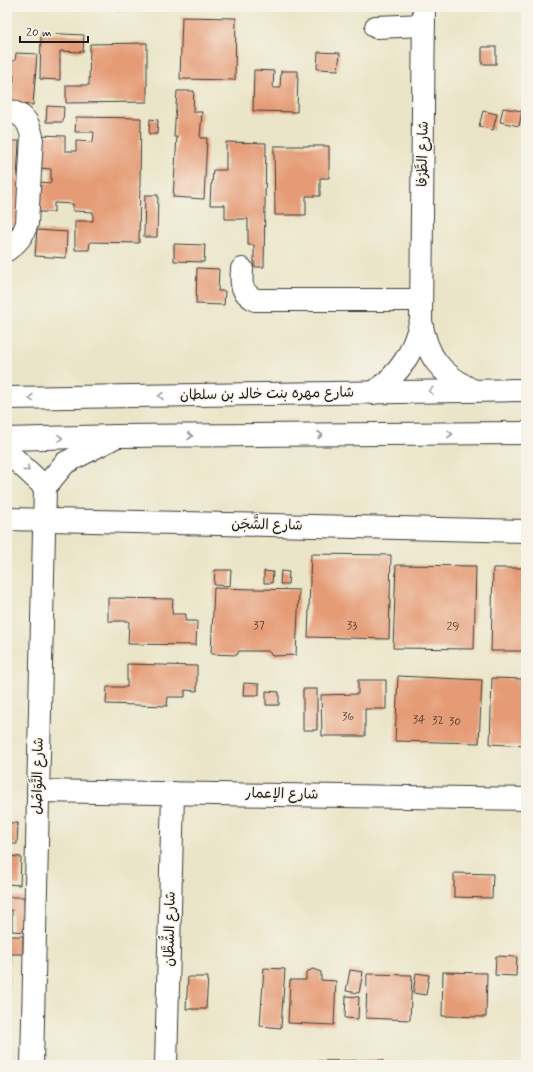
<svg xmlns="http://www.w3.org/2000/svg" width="533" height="1072" viewBox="0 0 533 1072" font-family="Mynerve,'Playpen Sans Arabic',sans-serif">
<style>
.building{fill:#e59b76}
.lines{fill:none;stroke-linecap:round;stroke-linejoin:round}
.minor-casing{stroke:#3b3a36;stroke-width:24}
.minor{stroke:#fff;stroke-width:22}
.oneway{stroke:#999}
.labels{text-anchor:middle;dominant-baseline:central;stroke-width:3;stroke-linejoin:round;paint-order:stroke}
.number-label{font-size:12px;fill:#4e3c32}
.street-label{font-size:14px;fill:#1c1c1c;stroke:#f7f3e8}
</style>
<rect width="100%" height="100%" fill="#f7f3e8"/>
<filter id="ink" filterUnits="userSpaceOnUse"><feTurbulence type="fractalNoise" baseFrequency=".025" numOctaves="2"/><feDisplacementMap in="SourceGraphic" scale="8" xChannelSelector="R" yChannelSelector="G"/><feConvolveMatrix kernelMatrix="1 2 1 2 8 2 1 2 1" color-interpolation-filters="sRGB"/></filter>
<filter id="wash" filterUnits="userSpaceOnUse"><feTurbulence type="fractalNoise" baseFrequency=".012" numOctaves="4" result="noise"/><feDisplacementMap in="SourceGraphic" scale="16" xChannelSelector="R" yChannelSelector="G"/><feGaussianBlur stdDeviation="0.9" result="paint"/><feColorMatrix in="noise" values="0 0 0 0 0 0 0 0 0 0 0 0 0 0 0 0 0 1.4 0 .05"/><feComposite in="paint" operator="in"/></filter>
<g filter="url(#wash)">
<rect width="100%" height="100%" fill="#eae5c8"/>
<g id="blocks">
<g class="building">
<path d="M119,7h15v3l-15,1z"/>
<path d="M182,17l54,1 -1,62 -55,-1z"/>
<path d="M41,33l43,2 -1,17 -23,-1v29l-20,-1z"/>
<path d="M147,43v59l-81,1v-18h23l1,-41z"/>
<rect x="482" y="47" width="14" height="17"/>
<path d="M318,52l22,1 -2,17 -21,-1z"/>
<path d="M16,53l21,1 -4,51 -26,-2v-20h7v-8h-7v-14h8z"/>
<path d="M254,70l20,1 -1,17h7l1,-17h17l-1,41 -44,-1z"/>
<path d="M177,91h17l-1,21h9l-2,26h7l-3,61 -31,-2 4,-60h-3z"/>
<path d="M47,106l17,1 -1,15h-17z"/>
<path d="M503,108l19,3 -3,15 -19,-4z"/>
<path d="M483,111l14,3 -4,16 -14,-4z"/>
<path d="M76,117l65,1 -2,125 -49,-1 -1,8h-14v-29h18v-9l-20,-1v-7l-19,-1v9h-16l1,-30 12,1v-14l-12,-1v-33l26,1v15h11v-10l17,1 1,-10h-19z"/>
<path d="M150,119l8,1 -1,14h-8z"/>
<path d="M7,141h12l-2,37h10l-10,49 -10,-1z"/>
<path d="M226,142l40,1 -2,124h-10v-22h-6v-26h-23v-14h-15l1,-21h1l1,-14h13z"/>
<path d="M274,146h55v32h-9v18h-14v19h-31z"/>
<path d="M145,195h13l-1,42h-13z"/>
<path d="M37,230l30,2 -1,26 -31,-2z"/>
<path d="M174,244l31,1 -1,17 -30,-1z"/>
<path d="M197,268l22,1 -1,22h7l-1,14 -28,-1z"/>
<path d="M311,554l80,1 -2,84 -81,-2z"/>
<path d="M396,565l80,1 -2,83 -81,-1z"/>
<path d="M493,568h33v83h-35z"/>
<path d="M215,570h16l-1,16 -16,-1z"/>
<path d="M264,571l9,1 -1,11h-8z"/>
<path d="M281,571l8,1 -1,12h-8z"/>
<path d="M214,588l85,2 -3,65 -23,1 -5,-5h-29l-2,4 -26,-1z"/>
<path d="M108,598l65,1 -1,15h14l-1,7h12l-1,24 -68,-1 1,-23h-21z"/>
<path d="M127,664l70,2v25l-12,-1v7h-17l-1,9 -61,-2 1,-17h20z"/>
<path d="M398,676l84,4 -3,63 -84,-2z"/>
<path d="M492,678l34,1v67l-36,-2z"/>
<path d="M358,680h28v29h-21v27h-43l-1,-41 37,-1z"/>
<path d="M244,683l15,1v11h-16z"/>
<rect x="303" y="689" width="14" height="41"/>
<path d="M266,691l13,1v13h-13z"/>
<path d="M7,823h11l-1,21h-10z"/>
<path d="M7,856l14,1 -1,28 -13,-1z"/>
<path d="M454,873l39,1 -1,24 -38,-1z"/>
<path d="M7,897h17l1,35 -13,-1v-21h-5z"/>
<path d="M7,936h16v18h-14v50h-2z"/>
<path d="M496,956l21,1 -1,19 -21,-1z"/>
<path d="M264,968l21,1 -4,59 -21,-2z"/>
<path d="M313,969l8,3v8l15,1 -2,44 -46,-2 2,-43h16v-8z"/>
<path d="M350,970l13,2 -4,21 -13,-2z"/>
<path d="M443,972l44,1 -1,44 -44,-1z"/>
<path d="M416,973l13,2 -3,20 -13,-2z"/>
<path d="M367,974l45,1 -2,45 -44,-2z"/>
<path d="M188,977h20l-2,32h-20z"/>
<path d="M346,996l13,1 -1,22 -13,-1z"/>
<path d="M383,1060v5h-76v-4z"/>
</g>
</g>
</g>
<g filter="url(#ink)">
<use href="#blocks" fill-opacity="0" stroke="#3b3a36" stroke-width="1"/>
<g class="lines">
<defs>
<g id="minor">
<path d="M376,27l48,-2"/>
<path d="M7,110c16,4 22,11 25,27l-5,86c-4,13 -9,19 -20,27"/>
<path d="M242,269c-1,15 -2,22 13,31h166"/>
<path d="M421,321c6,36 19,52 51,69"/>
<path d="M373,393c28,-20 40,-40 48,-73l3,-313"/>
<path d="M7,398l519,-8"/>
<path d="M7,439l110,-3 409,-3"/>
<path d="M7,453l9,7 29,27"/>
<path d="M7,519l519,12"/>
<path d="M38,791l488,8"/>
<path d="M32,1065l13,-578 20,-24 52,-27"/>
<path d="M166,1065l7,-272"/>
</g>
</defs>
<use href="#minor" class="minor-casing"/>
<use href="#minor" class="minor"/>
</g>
<defs><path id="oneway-chevron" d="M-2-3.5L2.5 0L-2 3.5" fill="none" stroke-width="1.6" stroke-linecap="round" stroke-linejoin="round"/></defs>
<g class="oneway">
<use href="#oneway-chevron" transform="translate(431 391) rotate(178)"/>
<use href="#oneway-chevron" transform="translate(161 396) rotate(179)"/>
<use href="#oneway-chevron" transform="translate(31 398) rotate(179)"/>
<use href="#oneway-chevron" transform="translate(450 434)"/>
<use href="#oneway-chevron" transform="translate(320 435)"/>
<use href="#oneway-chevron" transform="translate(190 436)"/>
<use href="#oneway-chevron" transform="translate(60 438) rotate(-1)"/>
<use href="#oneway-chevron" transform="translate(27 469) rotate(43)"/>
</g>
</g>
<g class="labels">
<g class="number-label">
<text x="259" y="626">37</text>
<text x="352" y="626">33</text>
<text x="453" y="627">29</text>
<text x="348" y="717">36</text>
<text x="419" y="720">34</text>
<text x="438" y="721">32</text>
<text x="455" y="722">30</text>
</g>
<g class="street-label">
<text transform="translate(423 154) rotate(-89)">شارع الطَّرْفا</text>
<text transform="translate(267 394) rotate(-1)">شارع مهره بنت خالد بن سلطان</text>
<text transform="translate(267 525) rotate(1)">شارع الشَّجَن</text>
<text transform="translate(38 776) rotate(-89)">شارع التَّوَاصُل</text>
<text transform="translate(282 794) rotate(1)">شارع الإعمار</text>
<text transform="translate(170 929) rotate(-89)">شارع الشُّطَّان</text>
</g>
</g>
<rect width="533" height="1072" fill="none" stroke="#f7f3e8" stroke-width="24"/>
<path d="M20 36v6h68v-6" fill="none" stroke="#1c1c1c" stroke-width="2"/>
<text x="26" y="36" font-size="12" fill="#1c1c1c" stroke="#f7f3e8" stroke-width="3" paint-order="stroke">20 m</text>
</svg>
